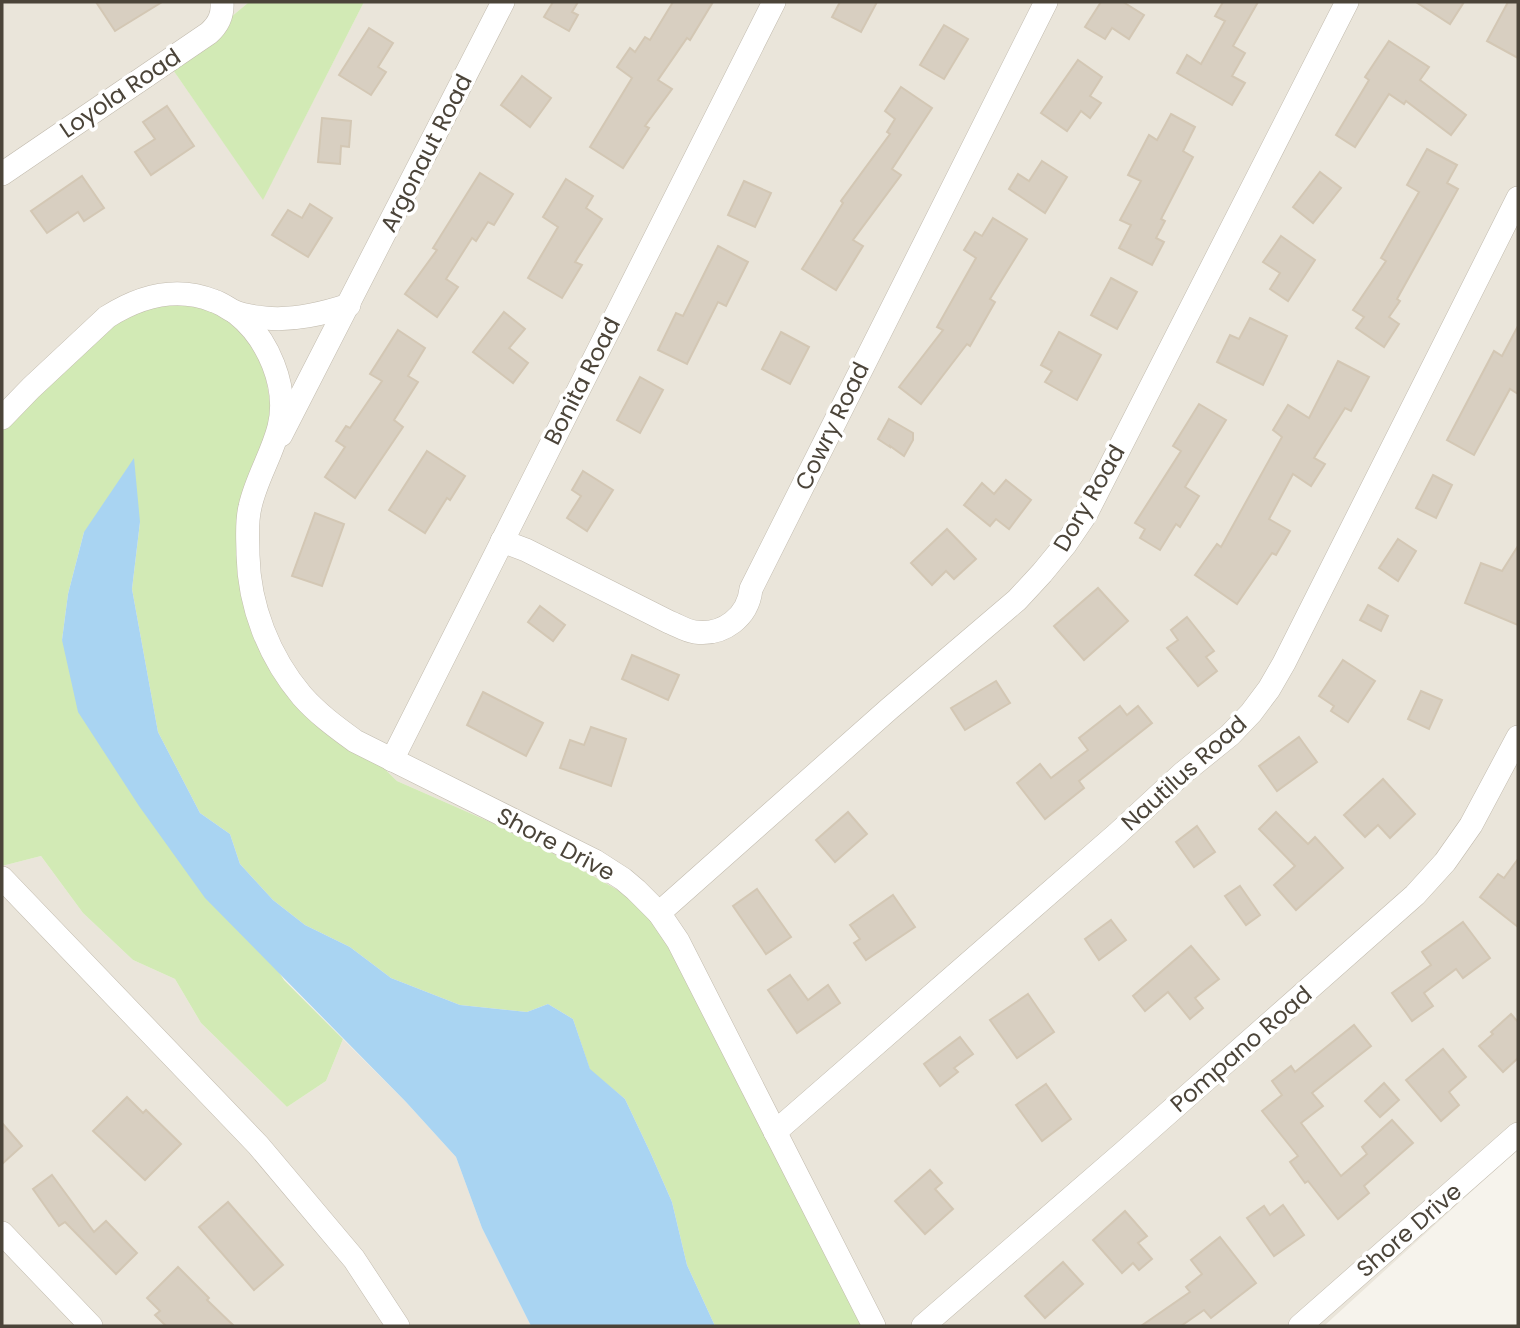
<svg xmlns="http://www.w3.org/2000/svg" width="1520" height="1328" viewBox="0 0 1520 1328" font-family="Poppins,sans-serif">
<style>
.residential{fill:#eae5da}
.green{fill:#d2eab5}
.water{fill:#a9d4f2}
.building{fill:#d8cfc1;stroke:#d3c7b4;stroke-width:2}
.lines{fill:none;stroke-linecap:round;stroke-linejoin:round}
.street-casing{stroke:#c2bbae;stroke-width:24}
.street{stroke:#fff;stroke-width:23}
.labels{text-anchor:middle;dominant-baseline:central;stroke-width:7;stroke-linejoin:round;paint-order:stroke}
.street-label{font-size:23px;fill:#4b4439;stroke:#fff}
</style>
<rect width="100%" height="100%" fill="#f6f3ec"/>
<g class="residential">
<path d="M2,2h247l-78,65 92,132 101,-197h1154v1147l-194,177h-451l-349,-489 -127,-56 -131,-127 -14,-169 -210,-94 -40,40z"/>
<path d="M41,856l42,57 50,47 42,19 26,44 86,84 39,-26 17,-42 63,63 50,55 26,71 49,98h-529v-460z"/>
</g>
<g class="green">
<path d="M249,2h115l-101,198 -92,-133z"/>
<path d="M194,297l42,23 26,36 11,63 -21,66 14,169 131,127 127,56 127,72 222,417h-158l-28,-61 -15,-63 -21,-48 -26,-55 -35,-29 -17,-51 -25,-15 -21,8 -67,-7 -69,-27 -41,-31 -45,-22 -32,-25 -33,-36 -10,-30 -30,-21 -42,-81 -26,-143 8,-67 -56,10 -16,62 -6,46 222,340 59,59 -17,42 -39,26 -86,-84 -26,-44 -42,-19 -50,-47 -42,-57 -39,10v-435l128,-129z"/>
</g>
<path class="water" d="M134,458l6,64 -8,67 26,143 42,81 30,21 10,30 33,36 32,25 45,22 41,31 69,27 67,7 21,-8 25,15 17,50 35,30 26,55 21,48 15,63 28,61h-184l-49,-98 -26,-71 -50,-55 -201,-204 -66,-92 -61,-94 -16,-72 6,-46 16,-62z"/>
<g class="building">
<path d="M96,2h66l-47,29z"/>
<path d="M553,2h25l-6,10 6,3 -9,16 -25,-14z"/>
<path d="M673,2h40l-23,38 -3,-2 -29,42 14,9 -27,37 4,2 -26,40 -33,-21 42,-69 -15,-11 13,-19 5,4 10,-15 5,3z"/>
<path d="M840,2h37l-16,30 -29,-15z"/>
<path d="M1101,2h22l21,13 -15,24 -17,-11 -7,11 -20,-12z"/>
<path d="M1223,2h35l-25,44 12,7 -13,23 13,7 -13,22 -55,-32 10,-18 14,9 24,-43 -10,-5z"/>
<path d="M1416,2h48l-14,22z"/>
<path d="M1508,2h10v56l-31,-17z"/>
<path d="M944,25l24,14 -24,40 -24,-14z"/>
<path d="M369,28l24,15 -15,24 8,5 -15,23 -32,-20z"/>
<path d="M1389,41l40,26 -9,13 46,35 -15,20 -45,-34 -2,3 -15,-10 -34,53 -19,-12 33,-55 -4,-3z"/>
<path d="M1078,60l24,17 -12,19 11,7 -11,15 -9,-7 -14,20 -26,-18z"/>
<path d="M522,76l29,22 -21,29 -29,-22z"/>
<path d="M901,87l31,21 -40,61 9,6 -48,65 10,6 -27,44 -34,-21 41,-66 -2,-2 49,-67 -3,-2 8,-13 -10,-8z"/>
<path d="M167,106l27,40 -43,29 -16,-23 20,-13 -12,-17z"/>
<path d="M1171,114l24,13 -12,24 10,6 -32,62 4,2 -9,17 8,4 -12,23 -33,-17 12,-23 -11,-5 21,-39 -13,-6 21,-40 8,5z"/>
<path d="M322,118l29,3 -2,26 -8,-1 -1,18 -22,-2z"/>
<path d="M1427,149l30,16 -10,18 11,6 -61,110 3,2 -11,16 10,7 -15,23 -28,-19 8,-11 -11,-7 33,-49 -5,-3 38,-66 -12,-7z"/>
<path d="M1042,161l25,16 -22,36 -36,-24 9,-15 11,7z"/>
<path d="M1320,172l21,16 -28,35 -20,-16z"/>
<path d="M480,173l33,21 -19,31 -6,-3 -12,19 -4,-3 -26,41 12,8 -21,30 -32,-23 32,-44 -4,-2z"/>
<path d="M82,176l22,32 -20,13 -6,-9 -31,21 -16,-22z"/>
<path d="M566,179l27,17 -7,12 16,11 -27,43 7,3 -20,33 -34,-20 30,-51 -15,-10z"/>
<path d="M744,181l27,12 -16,34 -27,-12z"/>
<path d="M310,204l22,14 -24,39 -36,-22 16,-25 14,8z"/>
<path d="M993,218l34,21 -37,60 5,3 -25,44 -3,-2 -46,60 -22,-17 44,-57 -6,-3 39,-69 -12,-8 11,-18 7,4z"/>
<path d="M1281,236l34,24 -27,41 -18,-12 10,-16 -17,-11z"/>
<path d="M718,246l30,16 -22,44 -8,-4 -31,62 -29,-14 18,-37 7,3z"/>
<path d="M1111,278l26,14 -20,37 -26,-14z"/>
<path d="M504,312l21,17 -16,19 19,15 -15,20 -40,-31z"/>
<path d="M1250,318l37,18 -24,49 -46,-23 13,-27 9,4z"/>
<path d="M1518,326v68l-8,-5 -36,66 -27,-15 47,-89 8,5z"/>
<path d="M398,330l27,18 -17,28 10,6 -24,38 9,7 -48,71 -30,-21 20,-30 -9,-6 10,-15 4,2 32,-47 -12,-7z"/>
<path d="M781,332l28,15 -19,37 -28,-15z"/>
<path d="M1059,332l42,23 -24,45 -32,-18 7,-11 -11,-6z"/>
<path d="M1338,361l31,16 -18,34 -6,-3 -31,50 11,6 -14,22 -18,-12 -24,45 21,12 -14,24 -4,-2 -35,51 -42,-29 22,-31 4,3 61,-110 -9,-7 15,-25 21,13z"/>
<path d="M640,377l23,13 -23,43 -23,-13z"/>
<path d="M1199,404l27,16 -41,67 14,9 -19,31 -4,-3 -16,26 -20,-12 5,-9 -10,-6 46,-72 -8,-5z"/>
<path d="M889,419l24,14v7l-9,16 -14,-10v1l-12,-8z"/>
<path d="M427,451l38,25 -15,24 -3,-2 -22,35 -36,-23z"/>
<path d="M583,471l30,19 -26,41 -20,-13 14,-22 -9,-6z"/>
<path d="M1433,475l19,10 -16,33 -20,-10z"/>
<path d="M1006,480l25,20 -22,29 -13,-10 -6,7 -26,-21 18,-22 12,11z"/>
<path d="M315,513l29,11 -22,62 -30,-10z"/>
<path d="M947,529l29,30 -22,20 -8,-8 -14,14 -21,-22z"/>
<path d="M1398,539l18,12 -18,30 -19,-13z"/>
<path d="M1518,546v79l-53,-22 16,-40 21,8z"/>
<path d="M1098,588l30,33 -44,39 -30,-34z"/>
<path d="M1368,605l20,11 -7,15 -21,-11z"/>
<path d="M540,606l25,19 -12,16 -25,-19z"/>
<path d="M1187,617l27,34 -8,6 11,14 -19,15 -31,-38 11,-8 -7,-10z"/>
<path d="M632,655l47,20 -11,25 -46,-21z"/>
<path d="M1343,660l32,21 -27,41 -17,-11 3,-5 -15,-10z"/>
<path d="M996,681l14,22 -45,27 -14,-22z"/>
<path d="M1421,691l21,9 -13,29 -21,-10z"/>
<path d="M483,692l60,31 -17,33 -59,-31z"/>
<path d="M1120,706l7,9 11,-9 14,17 -73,58 5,7 -39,31 -28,-36 23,-19 11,14 37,-28 -9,-12z"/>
<path d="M591,727l35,12 -15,47 -51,-18 10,-28 14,5z"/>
<path d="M1299,737l18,25 -40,29 -18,-25z"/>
<path d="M1383,779l32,35 -25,24 -12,-13 -13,12 -21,-22z"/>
<path d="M848,812l19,22 -32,28 -19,-22z"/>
<path d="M1276,812l32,32 7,-7 28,31 -47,42 -22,-25 21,-19 -36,-37z"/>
<path d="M1197,826l18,26 -21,15 -18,-25z"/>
<path d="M1518,859v68l-38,-30 18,-23 6,4z"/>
<path d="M1240,886l20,29 -14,10 -21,-29z"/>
<path d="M757,889l34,48 -25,17 -33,-48z"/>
<path d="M893,895l22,32 -49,33 -12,-17 6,-4 -10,-14z"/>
<path d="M1111,920l15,20 -27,20 -14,-21z"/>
<path d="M1463,922l27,36 -27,20 -7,-9 -32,24 9,13 -21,15 -20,-28 39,-28 -9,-13z"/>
<path d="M1191,946l28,33 -24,19 8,10 -13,11 -22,-27 -23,19 -12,-15z"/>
<path d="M790,975l18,25 20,-15 12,18 -43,30 -29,-43z"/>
<path d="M1028,994l26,38 -37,26 -27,-38z"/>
<path d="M1511,1014l7,8v36l-15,14 -24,-26 14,-12 -2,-2z"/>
<path d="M1354,1025l17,21 -59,47 11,13 -22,17 40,53 26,-22 -5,-7 30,-27 21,23 -49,43 5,7 -31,26 -30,-38 -3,2 -15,-21 8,-6 -36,-45 20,-16 -10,-14 19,-15 4,6z"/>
<path d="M960,1037l13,17 -19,14 4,4 -18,14 -16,-22z"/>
<path d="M1443,1049l23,28 -17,15 10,13 -18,16 -35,-41z"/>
<path d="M1384,1083l15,17 -19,17 -15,-16z"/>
<path d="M1046,1084l25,35 -29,22 -26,-36z"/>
<path d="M127,1097l16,16 3,-3 35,34 -36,36 -52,-49z"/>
<path d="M2,1123l20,23 -20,18z"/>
<path d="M930,1170l12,13 -7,6 18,20 -28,25 -30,-33z"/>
<path d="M52,1175l42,57 12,-11 31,32 -21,21 -51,-52 -6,4 -26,-37z"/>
<path d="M228,1202l55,63 -29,25 -55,-63z"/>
<path d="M1283,1205l21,30 -30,21 -27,-38 17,-12 6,9z"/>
<path d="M1125,1211l22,25 -9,7 14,16 -13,11 -6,-7 -11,10 -29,-33z"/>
<path d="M1220,1237l36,46 -45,35 -7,-8 -23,16h-40l49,-34 -4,-5 16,-13 -11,-14z"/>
<path d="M1063,1262l20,22 -38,34 -20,-22z"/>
<path d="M178,1267l31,31 -2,2 27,26h-68l-11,-11 5,-4 -13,-13z"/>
</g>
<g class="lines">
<defs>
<g id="street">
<path d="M2,174l207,-141c10,-9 14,-18 13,-31"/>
<path d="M236,313c32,25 53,74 43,114 -7,28 -23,52 -29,80 -4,16 -2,32 -2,48 1,51 21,102 54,141 16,18 34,31 53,45l240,120 28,18 13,11 23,23 19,28 196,385"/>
<path d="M2,418l29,-30 76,-71c33,-21 70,-31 107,-16 7,2 13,7 19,10 9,4 22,6 32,7 29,3 57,-4 84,-13"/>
<path d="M281,435l222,-433"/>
<path d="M502,541l24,9 143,72c8,3 17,9 26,10 28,4 53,-15 56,-43l295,-587"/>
<path d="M392,760l382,-758"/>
<path d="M2,878l256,267 96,114 44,67"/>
<path d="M659,913l230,-204 128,-109 25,-27 23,-28 21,-31 261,-512"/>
<path d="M775,1132l342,-298 66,-61 47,-38 21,-22 18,-24 15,-26 234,-465"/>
<path d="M2,1233l89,93"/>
<path d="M923,1326l201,-174 291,-257 30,-33 26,-37 47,-88"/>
<path d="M1300,1326l218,-192"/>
</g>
</defs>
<use href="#street" class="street-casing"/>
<use href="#street" class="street"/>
</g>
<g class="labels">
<g class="street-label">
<text transform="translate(120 93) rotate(-34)">Loyola Road</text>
<text transform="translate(426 153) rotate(-63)">Argonaut Road</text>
<text transform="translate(582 381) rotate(-63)">Bonita Road</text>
<text transform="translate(832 426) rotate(-64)">Cowry Road</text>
<text transform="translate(1089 498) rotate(-60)">Dory Road</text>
<text transform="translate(1184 773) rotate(-42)">Nautilus Road</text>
<text transform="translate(556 844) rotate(28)">Shore Drive</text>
<text transform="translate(1241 1049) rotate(-41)">Pompano Road</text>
<text transform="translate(1409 1230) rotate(-41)">Shore Drive</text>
</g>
</g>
<rect width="1520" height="1328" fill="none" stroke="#4b4439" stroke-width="7"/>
</svg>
